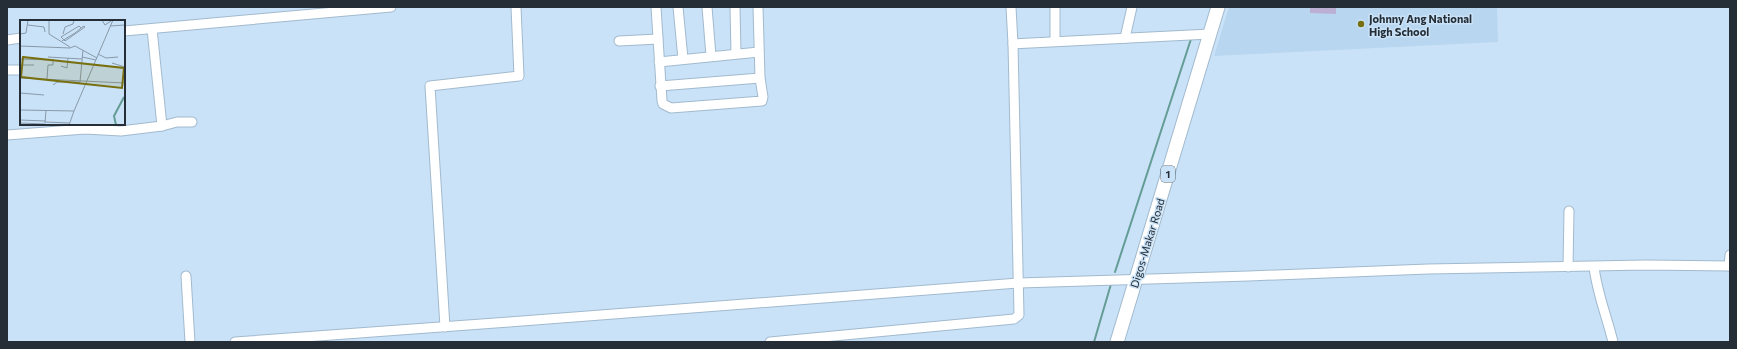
<svg xmlns="http://www.w3.org/2000/svg" width="1737" height="349" viewBox="0 0 1737 349" font-family="Commissioner,sans-serif">
<style>
.built{fill:#b8d6f0}
.green{fill:#bbafd4}
.lines{fill:none;stroke-linecap:round;stroke-linejoin:round}
.stream{stroke:#649c96;stroke-width:2}
.minor-casing{stroke:#a2bace;stroke-width:11}
.highway-casing{stroke:#a2bace;stroke-width:15}
.minor{stroke:#fff;stroke-width:9}
.highway{stroke:#fff;stroke-width:13}
.poi-dot{fill:#787010;stroke:#cae2f7;stroke-width:1.5}
.labels{text-anchor:middle;dominant-baseline:central;stroke-width:3;stroke-linejoin:round;paint-order:stroke}
.shield{fill:#cae2f7;stroke:#566470;stroke-width:1}
.shield-label{font-size:10px;font-weight:bold;fill:#252e36}
.poi-label{font-size:11px;font-weight:bold;fill:#252e36;stroke:#cae2f7;text-anchor:start}
.street-label{font-size:11px;fill:#252e36;stroke:#cae2f7}
.inset-river{fill:none;stroke:#649c96;stroke-width:2}
.inset-road{fill:none;stroke:#889aaa;stroke-width:1}
.view{fill:#787010;fill-opacity:0.15;stroke:#787010;stroke-width:2}
.inset-edge{fill:none;stroke:#252e36;stroke-width:2}
</style>
<rect width="100%" height="100%" fill="#cae2f7"/>
<path class="built" d="M1229,7h268l1,35 -284,14z"/>
<path class="green" d="M1310,7h26v7l-26,-1z"/>
<g class="lines">
<g class="stream">
<path d="M1115,272l76,-233"/>
<path d="M1094,342l17,-58"/>
</g>
<defs>
<g id="minor">
<path d="M656,7l6,94 1,3 8,4 91,-7 1,-4 -3,-19 -2,-71"/>
<path d="M678,7l5,52"/>
<path d="M707,7l4,49"/>
<path d="M735,7l1,47"/>
<path d="M1055,7v34"/>
<path d="M152,29l10,97"/>
<path d="M124,31l267,-24"/>
<path d="M1125,38l7,-31"/>
<path d="M7,40l14,-2"/>
<path d="M619,41l39,-2"/>
<path d="M1013,44l197,-10"/>
<path d="M659,62l100,-10"/>
<path d="M7,70h14"/>
<path d="M660,86l100,-8"/>
<path d="M7,135l78,-6 36,2 41,-5 15,-4h15"/>
<path d="M1729,266l1,-11"/>
<path d="M1568,267l1,-56"/>
<path d="M1594,267c3,26 13,50 19,75"/>
<path d="M186,276l4,66"/>
<path d="M445,327l-15,-241 89,-10 -3,-69"/>
<path d="M235,342l274,-20 510,-39 230,-7 179,-7 218,-4 84,1"/>
<path d="M770,342l244,-23 5,-4 -6,-271 -2,-37"/>
</g>
<path id="highway" d="M1117,342l101,-335"/>
</defs>
<use href="#minor" class="minor-casing"/>
<use href="#highway" class="highway-casing"/>
<use href="#minor" class="minor"/>
<use href="#highway" class="highway"/>
</g>
<circle class="poi-dot" cx="1361" cy="24" r="4"/>
<g class="labels">
<rect class="shield" x="1161" y="166" width="14" height="16" rx="3"/>
<g class="shield-label">
<text x="1168" y="174">1</text>
</g>
<g class="poi-label">
<text x="1369" y="18">Johnny Ang National<tspan x="1369" dy="13">High School</tspan></text>
</g>
<g class="street-label">
<text transform="translate(1147 243) rotate(-73)">Digos-Makar Road</text>
</g>
</g>
<g transform="translate(20 20)">
<rect width="105" height="105" fill="#cae2f7"/>
<path class="inset-river" d="M96,105l-2,-9 10,-19"/>
<path class="inset-road" d="M29,0v14l21,13M82,0l3,5 6,-4M8,5l16,2 1,5M90,6l15,-1M0,14l6,-1 2,-13M43,14l2,-7 8,-3 1,-4M42,21l1,-1h1l1,-1 10,-6 6,-5 3,-2 1,1 -20,14 -4,-4 18,-11 2,2M0,26l50,2 5,-2 22,12M78,34l8,4 12,-1M28,37l34,2M62,37l14,3M0,39l33,1M92,43l13,4M0,45h14M41,46l6,2 1,-10M0,58l105,5M27,59l1,-14h5v-6M33,65l4,-3h23l3,-32M0,73l24,2M0,90l54,1 39,-91M0,100l25,1M25,102l24,1M0,103l25,1M25,103l1,-13M49,105l5,-14"/>
<path class="view" d="M3,37l101,11 -2,20 -101,-11z"/>
<rect width="105" height="105" class="inset-edge"/>
</g>
<rect width="1737" height="349" fill="none" stroke="#252e36" stroke-width="16"/>
</svg>
